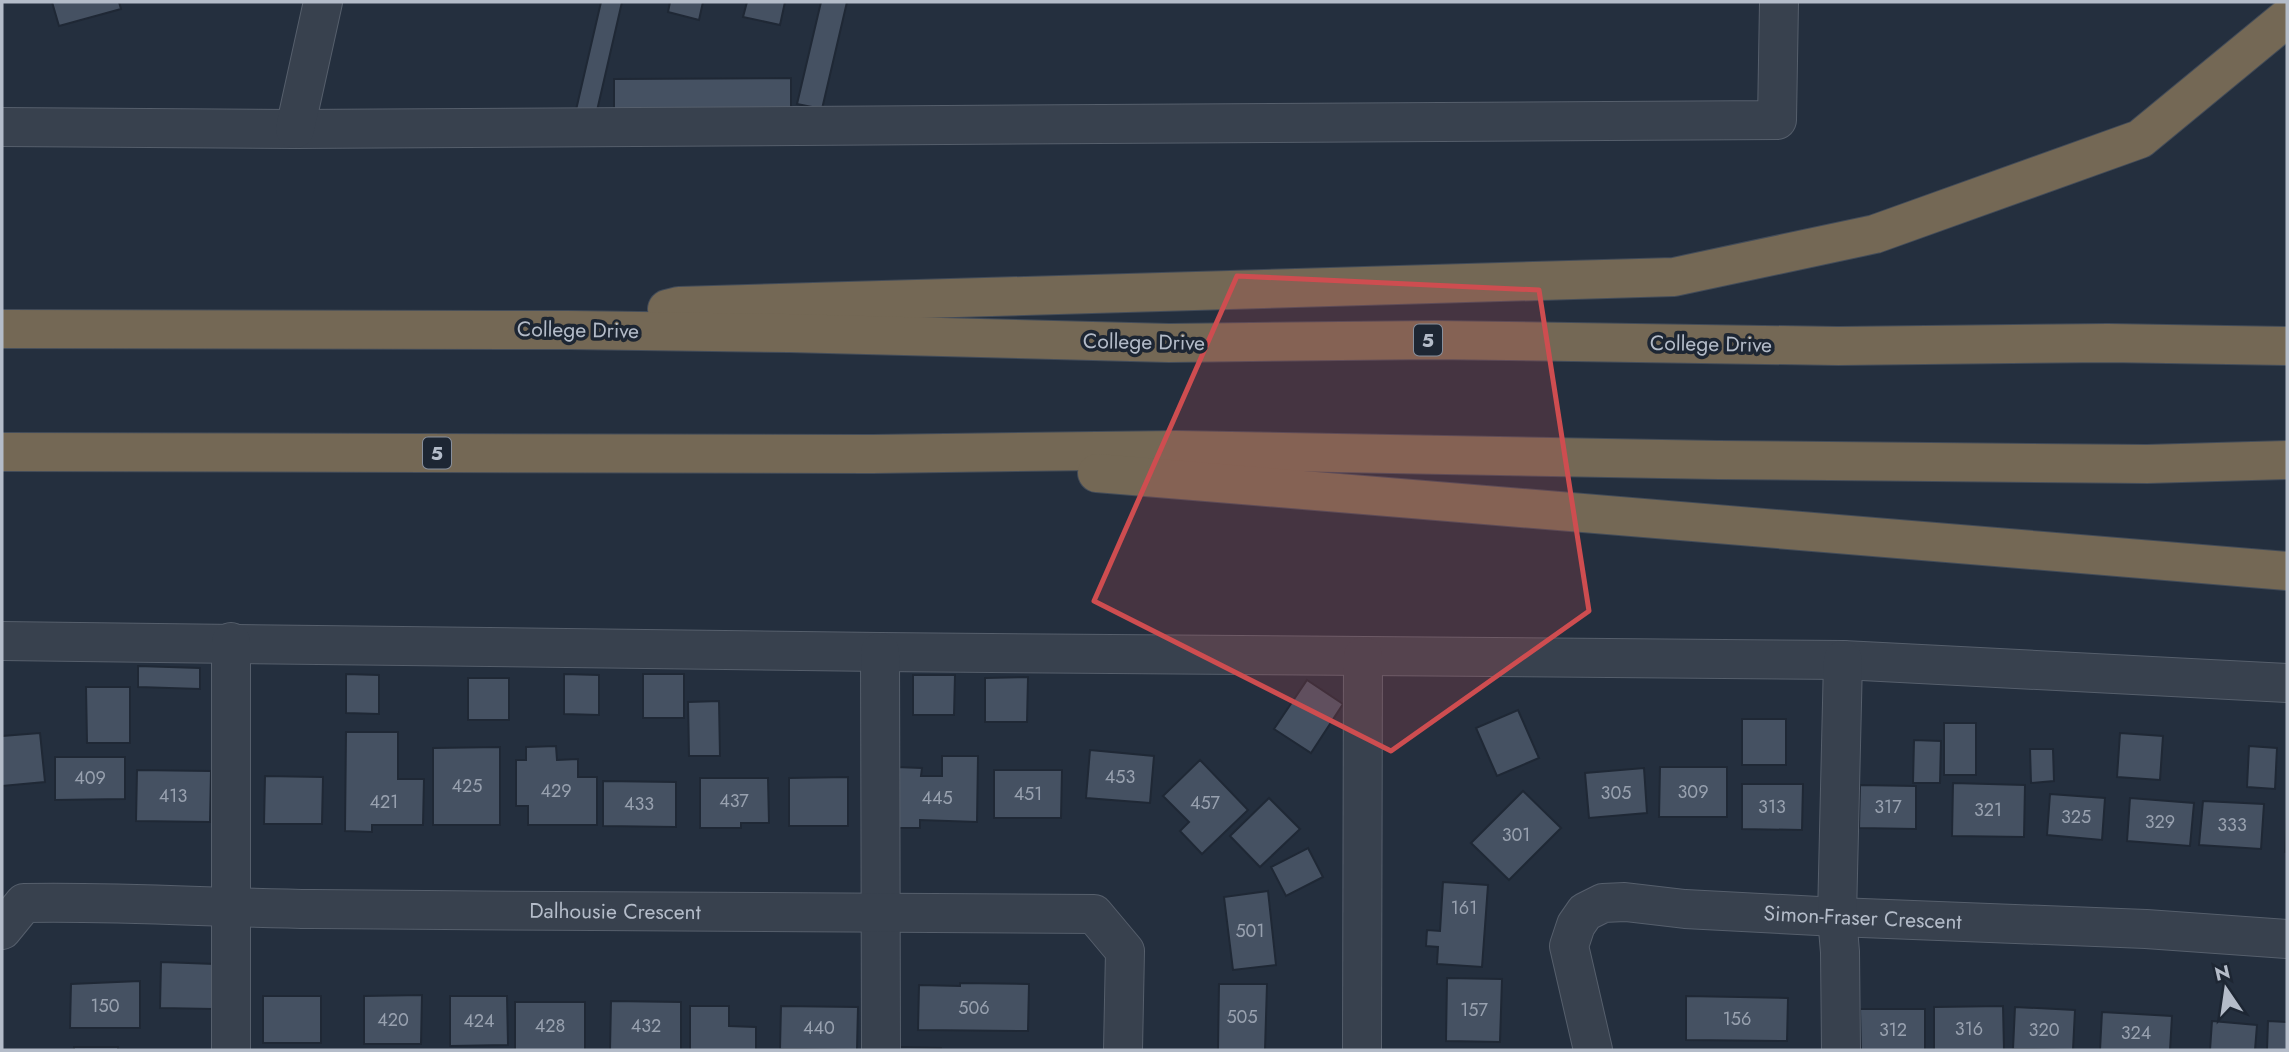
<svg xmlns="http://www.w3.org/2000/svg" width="2289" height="1052" viewBox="0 0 2289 1052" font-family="Jost,sans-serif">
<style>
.building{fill:#455162;stroke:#1f2835;stroke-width:2}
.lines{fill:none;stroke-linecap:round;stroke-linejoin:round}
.minor-casing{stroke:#565f6c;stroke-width:40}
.highway-casing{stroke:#434c59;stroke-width:40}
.minor{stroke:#38414e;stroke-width:38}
.highway{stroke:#746855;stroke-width:38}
.marked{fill:#ce4d50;fill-opacity:0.2;stroke:#ce4d50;stroke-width:5;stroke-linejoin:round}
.labels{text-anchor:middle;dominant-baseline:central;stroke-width:7;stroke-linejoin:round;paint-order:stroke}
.number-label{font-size:18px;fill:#98a1af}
.shield{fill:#1d2633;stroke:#878f9c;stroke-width:2}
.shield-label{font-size:19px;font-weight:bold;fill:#b4bcc9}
.street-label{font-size:21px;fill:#b4bcc9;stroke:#1d2633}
</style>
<rect width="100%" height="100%" fill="#242f3e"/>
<g class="building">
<path d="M52,2h67l2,7 -62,17z"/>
<path d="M601,2h21l-26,113 -20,-5z"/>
<path d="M670,2h33l-4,18 -31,-8z"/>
<path d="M747,2h38l-5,23 -37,-8z"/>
<path d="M821,2h26l-25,107 -25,-5z"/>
<path d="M791,78v34l-177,1v-34z"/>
<path d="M138,666l62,2v21l-62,-2z"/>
<path d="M346,674l33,1v39l-33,-1z"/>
<path d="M564,674l35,1v40l-35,-1z"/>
<rect x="643" y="674" width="41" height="44"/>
<path d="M913,675h42l-1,40h-41z"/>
<path d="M1028,677l-1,45h-42v-44z"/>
<rect x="468" y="678" width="41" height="42"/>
<path d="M1307,680l36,24 -32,49 -37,-24z"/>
<path d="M86,687h44v56h-43z"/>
<path d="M719,701l1,55h-31l-1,-54z"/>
<path d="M1518,710l21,48 -42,18 -21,-48z"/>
<rect x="1742" y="719" width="44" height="46"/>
<rect x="1944" y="723" width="32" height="52"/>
<path d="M346,732h52v47h26l-1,46h-51v7l-27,-1z"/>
<path d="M40,733l5,49 -43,4v-50z"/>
<path d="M2120,733l43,3 -3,44 -43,-3z"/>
<path d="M1914,740l27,1 -1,42h-27z"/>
<path d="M556,746l1,14 21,-1v18h19v48h-69v-19h-12v-46h10v-13z"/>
<path d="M2249,746l28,2 -2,41 -28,-2z"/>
<path d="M500,747v78h-67v-77z"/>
<path d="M2030,749h23l1,32 -23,2z"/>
<path d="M1090,750l64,6 -4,47 -64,-5z"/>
<path d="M942,756h36l-1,66 -57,-2v8h-25l1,-61 26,1 -1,8h21z"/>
<path d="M55,757h70v42l-70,1z"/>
<path d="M1200,760l48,50 -46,44 -22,-23 9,-9 -26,-26z"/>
<path d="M1660,767h67v50h-68z"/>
<path d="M1644,768l3,45 -58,5 -4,-45z"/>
<path d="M137,770l74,1 -1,51 -74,-1z"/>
<path d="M994,770h68l-1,48h-67z"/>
<path d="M265,776l58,1 -1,47h-58z"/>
<path d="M848,777v49h-59v-48z"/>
<path d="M700,778h68l1,45h-28v5h-41z"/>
<path d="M603,781l73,1v45l-73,-1z"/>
<path d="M1953,783l72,2 -1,52 -72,-1z"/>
<path d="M1742,784h61l-1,46 -60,-1z"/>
<path d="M1860,785l56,1v43l-57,-1z"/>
<path d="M1523,791l38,37 -52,52 -38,-37z"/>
<path d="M2050,794l55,4 -3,42 -55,-5z"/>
<path d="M1269,798l31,31 -40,38 -30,-31z"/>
<path d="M2130,798l64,5 -4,43 -63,-5z"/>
<path d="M2203,801l61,3 -3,45 -62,-4z"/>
<path d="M2287,810v42h-2z"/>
<path d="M1308,848l15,29 -37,19 -15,-29z"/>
<path d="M1443,882l45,3 -6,82 -45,-3 1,-17 -12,-1 1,-16 13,1z"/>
<path d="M1268,891l8,74 -43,5 -9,-73z"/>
<path d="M161,962l54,2 -2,45 -53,-1z"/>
<path d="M1447,978l55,1 -2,63 -54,-1z"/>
<path d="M140,981v47h-70l1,-44z"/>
<path d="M960,983l69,1 -1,47 -110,-1 1,-45 41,1z"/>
<path d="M1219,984h48l-2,66h-47z"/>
<path d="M422,995l-1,49h-57v-48z"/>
<rect x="263" y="996" width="58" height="47"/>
<path d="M450,996h57l1,49 -58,1z"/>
<path d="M1686,996l102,2 -1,43 -101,-1z"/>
<path d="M611,1001l70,1v48h-71z"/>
<rect x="515" y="1002" width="70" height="48"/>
<path d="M690,1006h39v20l27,1v23h-66z"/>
<path d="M781,1006l77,1 -1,43 -77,-1z"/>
<path d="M2003,1006l1,44h-70v-43z"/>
<path d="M2015,1007l60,3 -2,40 -60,-1z"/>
<path d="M1860,1009h65v41h-64z"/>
<path d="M2102,1012l70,4 -2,34h-70z"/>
<path d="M2212,1021l45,4 -2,25h-45z"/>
<path d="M2268,1021l19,1v28h-20z"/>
<rect x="74" y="1047" width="44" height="3"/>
<path d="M900,1047l41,1v2h-41z"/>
</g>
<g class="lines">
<defs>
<g id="minor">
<path d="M2,127l293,2 1482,-9 2,-118"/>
<path d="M295,129l28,-127"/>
<path d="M2,641l878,11 963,8 444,23"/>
<path d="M880,652l1,398"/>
<path id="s1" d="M2,930l22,-27c97,-2 194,5 290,6 260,2 520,5 780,5l31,37 -2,99"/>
<path d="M231,1050v-408"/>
<path d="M1362,1050l1,-394"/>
<path id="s2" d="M1593,1050l-24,-104 7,-21 9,-13 18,-9 22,-1 60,7 152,8 309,12 141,10"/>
<path d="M1841,1050l-1,-98 -3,-35 6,-257"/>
</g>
<g id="highway">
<path d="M667,309l12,-3 995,-29 201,-43 265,-95 147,-121"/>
<path d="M2,329l567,1 220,3 380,10 265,-3 404,6 270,-3 179,3"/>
<path d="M2,452l870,2 304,-4 542,10 429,4 140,-4"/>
<path d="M1097,473l1190,98"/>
</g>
</defs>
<use href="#minor" class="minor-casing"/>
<use href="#highway" class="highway-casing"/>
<use href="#minor" class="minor"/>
<use href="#highway" class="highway"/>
</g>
<path class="marked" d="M1237,276l302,14 50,321 -198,140 -297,-150z"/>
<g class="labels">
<g class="number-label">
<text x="1120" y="777">453</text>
<text x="90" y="778">409</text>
<text x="467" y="786">425</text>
<text x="556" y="791">429</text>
<text x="1693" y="792">309</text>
<text x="1616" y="793">305</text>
<text x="1028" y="794">451</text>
<text x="173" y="796">413</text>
<text x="937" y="798">445</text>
<text x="734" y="801">437</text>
<text x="384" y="802">421</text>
<text x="1205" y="803">457</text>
<text x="639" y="804">433</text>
<text x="1772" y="807">313</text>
<text x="1888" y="807">317</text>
<text x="1988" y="810">321</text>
<text x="2076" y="817">325</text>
<text x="2160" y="822">329</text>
<text x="2232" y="825">333</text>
<text x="1516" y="835">301</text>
<text x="1464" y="908">161</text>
<text x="1250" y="931">501</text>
<text x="105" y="1006">150</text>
<text x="974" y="1008">506</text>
<text x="1474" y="1010">157</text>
<text x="1242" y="1017">505</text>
<text x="1737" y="1019">156</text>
<text x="393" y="1020">420</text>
<text x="479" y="1021">424</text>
<text x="550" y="1026">428</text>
<text x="646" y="1026">432</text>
<text x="819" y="1028">440</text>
<text x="1969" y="1029">316</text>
<text x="1893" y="1030">312</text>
<text x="2044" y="1030">320</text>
<text x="2136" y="1033">324</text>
</g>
<g class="shield">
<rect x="1414" y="324.5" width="28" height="31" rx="5"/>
<rect x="423" y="437.5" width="28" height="31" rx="5"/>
</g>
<g class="shield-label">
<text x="1428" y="340">5</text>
<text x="437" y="453">5</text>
</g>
<g class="street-label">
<text transform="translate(578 330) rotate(1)">College Drive</text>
<text transform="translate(1144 342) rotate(1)">College Drive</text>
<text transform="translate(1711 344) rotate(1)">College Drive</text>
<text stroke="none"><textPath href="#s1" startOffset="626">Dalhousie Crescent</textPath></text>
<text stroke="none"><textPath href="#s2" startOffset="425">Simon-Fraser Crescent</textPath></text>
</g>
</g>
<rect width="2289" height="1052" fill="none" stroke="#b4bcc9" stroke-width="7"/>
<g transform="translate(2226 989) rotate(347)" stroke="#1d2633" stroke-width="5" paint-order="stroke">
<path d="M0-5L12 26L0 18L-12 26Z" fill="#b4bcc9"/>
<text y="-10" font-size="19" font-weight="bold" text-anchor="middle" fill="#b4bcc9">N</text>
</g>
</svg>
